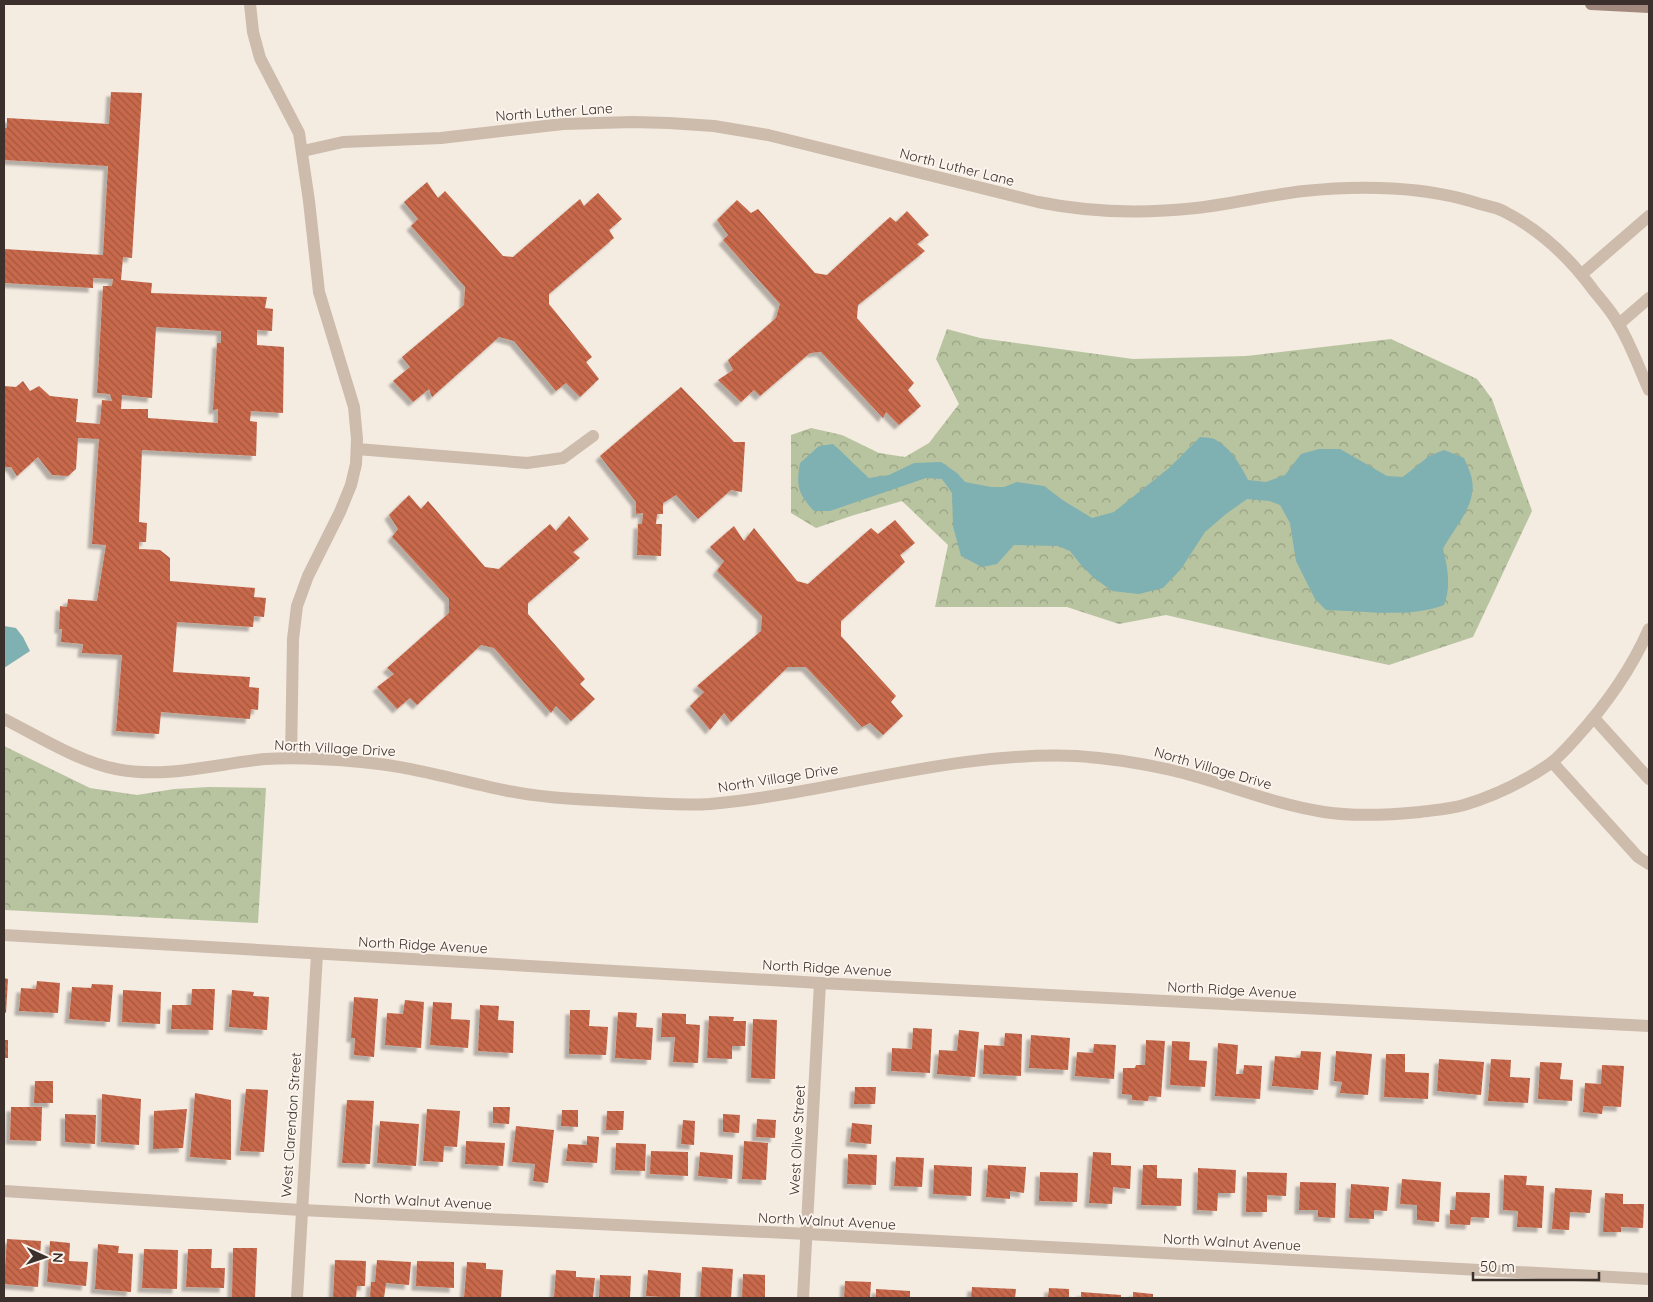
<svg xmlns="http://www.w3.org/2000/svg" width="1653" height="1302" viewBox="0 0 1653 1302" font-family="Quicksand,sans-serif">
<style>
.park{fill:url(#park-crowns)}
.water{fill:#7fb0b2}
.building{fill:url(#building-back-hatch);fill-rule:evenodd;filter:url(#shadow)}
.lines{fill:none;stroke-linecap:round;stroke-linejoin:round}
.street{stroke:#cdbbac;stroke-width:12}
.secondary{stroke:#a18a7d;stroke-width:12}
.labels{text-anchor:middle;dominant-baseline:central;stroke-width:4;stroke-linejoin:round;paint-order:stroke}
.street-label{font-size:14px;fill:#3b302b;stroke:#fbf5ee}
</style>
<defs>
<pattern id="park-crowns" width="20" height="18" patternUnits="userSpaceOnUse" patternTransform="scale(1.25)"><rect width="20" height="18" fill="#b8c4a0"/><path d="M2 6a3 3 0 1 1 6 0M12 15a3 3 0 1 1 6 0" fill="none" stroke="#97a083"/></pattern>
<pattern id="building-back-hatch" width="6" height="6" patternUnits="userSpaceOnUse" patternTransform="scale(1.25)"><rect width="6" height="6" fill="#c8694b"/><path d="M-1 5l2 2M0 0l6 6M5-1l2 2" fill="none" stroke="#a4573f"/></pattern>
<filter id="shadow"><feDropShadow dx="-4.5" dy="4.5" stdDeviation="1" flood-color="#0004"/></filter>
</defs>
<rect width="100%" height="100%" fill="#f4ebe1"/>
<g class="park">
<path d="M947,329l33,9 153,21 114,-3 144,-17 86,40 15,20 40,112 -59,126 -84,28 -119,-26 -104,-24 -47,9 -52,-17h-132l13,-62 -46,-44 -51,15 -35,12 -25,-15v-78l20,-7 31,7 37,18 26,4 24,-14 30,-39 -23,-45z"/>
<path d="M4,746l86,42 47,7 37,-6 35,-2 57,1 -8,135 -254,-13z"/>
</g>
<g class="water">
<path d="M1200,437c5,1 12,0 16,3 15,8 25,26 32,40l18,2 19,-7 16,-21 18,-5h21l47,27 16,1 26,-21 15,-6 20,8c3,7 7,15 8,22 5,25 -19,49 -29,69 5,18 8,39 1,56 -32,13 -82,6 -118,5l-11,-11 -19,-38 -6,-38 -10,-18 -11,-4 -22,-2 -21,15 -21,18 -24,37 -18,19 -24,6 -27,-3 -19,-14 -12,-12 -11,-14 -12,-5 -44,-1 -17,19 -15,3 -21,-11 -8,-30 -1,-33 -10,-14 -16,-1 -96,33h-16c-16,-17 -18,-25 -14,-48l19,-17 14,-2c13,11 23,23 36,34l20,-3 25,-12 27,-1 16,11 8,9 26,5h13l13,-5 27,4 20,15 28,17 22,-6 55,-44z"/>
<path d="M4,626l12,2 7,9 7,14 -26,17z"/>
</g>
<g class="building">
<path d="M111,92l31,1 -10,165 -9,-1 -2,23 31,3 -1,10 116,4 -2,11 8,1 -1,22 -15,-1v15l27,2 -1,66 -32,-2 -1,10 7,1 -1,34 -114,-6 -3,72 8,1 -1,19h-7v7l21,1 10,8v23l85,7 -1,9 12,1 -2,19 -10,-1 -1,11 -76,-5 -4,50 77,5 -1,10 10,1 -1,22 -7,-1 -1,10 -89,-7 -2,22 -43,-3 6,-76 -40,-2 1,-9 -22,-2 1,-13h-3l1,-23 7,1 1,-8 29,2 9,-56 -14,-1 7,-105 -21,-1 -2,31 -8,7 -16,-1 -14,-18 -21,19 -6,-9h-7v-81l12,1 7,-6 7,10 9,-5 11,10 28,3 -2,23 24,2 2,-24 10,1 -2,-7 -13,-1 6,-107h9l1,-7 -20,-1v10l-89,-5v-34l99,6 5,-89 -104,-6v-32h3v-10l102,6zM156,327l65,4v12h-4l-4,67 5,-1v14l-70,-5v-9h-27l1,-14 30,3z"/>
<path d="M427,182l11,16 7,-7 58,65 10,1 67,-58 4,7 14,-13 24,26 -13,11 5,8 -65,56v10l43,53 -6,5 13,17 -19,18 -14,-14 -10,8 -42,-50 -15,-4 -67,60 -3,-8 -16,13 -20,-21 17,-14 -8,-10 62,-52 1,-18 -54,-61 7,-7 -14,-17z"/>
<path d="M737,200l14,13 7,-4 57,64 12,2 63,-58 6,5 11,-11 22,24 -12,9 8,7 -67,54 -1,13 57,65 -6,7 13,16 -22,19 -13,-13 -3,6 -62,-66 -11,1 -50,43 -6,-6 -13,12 -23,-22 15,-10 -5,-10 48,-42 4,-14 -57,-64 5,-5 -11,-15z"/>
<path d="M681,387l53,55h11l-3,50 -11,-2 -33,29 -22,-24 -13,8v11h-6l-1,10h6l-1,32 -24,-1 1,-31h4l1,-11 -7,1v-12l-36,-46z"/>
<path d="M409,495l12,14 7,-8 57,66 14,2 51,-45 6,7 13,-15 20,23 -16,13 7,6 -52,45v11l57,65 -5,5 15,15 -24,22 -15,-15 -5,7 -57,-65 -13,-3 -64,60 -7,-7 -13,11 -20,-22 17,-13 -7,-6 62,-55v-14l-57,-62 6,-8 -9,-14z"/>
<path d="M895,520l20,23 -15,12 5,7 -64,59v15l55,60 -5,6 12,14 -20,19 -13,-12 -8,4 -56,-60h-18l-57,55 -7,-9 -14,17 -20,-24 14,-14 -7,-6 64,-55 1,-15 -45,-45 7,-10 -14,-14 24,-21 10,15 10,-13 43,53 11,3 63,-56 7,6z"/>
<path d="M4,978l4,1 -2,34 -2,-1z"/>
<path d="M37,981l23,2 -2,30 -39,-2 2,-23 15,1z"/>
<path d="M92,984l21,1 -3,37 -41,-3 3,-32 19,1z"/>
<path d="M192,989h23l-2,41 -42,-1 1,-24h19z"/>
<path d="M123,990l38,2 -1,32 -38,-2z"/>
<path d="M232,990l22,2 -1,4 16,1 -2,33 -38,-3z"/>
<path d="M354,997l24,2 -4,58 -20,-2 1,-17h-4z"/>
<path d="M405,1000l19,2 -3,46 -36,-3 2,-32 16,1z"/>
<path d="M433,1002l19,1 -1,16 19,1 -2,28 -38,-3z"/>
<path d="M480,1005l19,1 -1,14 16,1 -1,32 -35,-2z"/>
<path d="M570,1010h20l-1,16 19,1 -2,28 -37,-1z"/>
<path d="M618,1012l19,1 -1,14 17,1 -2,32 -36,-2z"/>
<path d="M662,1013l24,1v10l14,1 -2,38 -25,-1 2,-25h-14z"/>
<path d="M709,1016l25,1 -1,4h13l-1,25h-13v13l-25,-1z"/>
<path d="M753,1019l24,1 -2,59 -24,-1z"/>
<path d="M913,1028l19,1 -2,44 -39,-2 1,-23 20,1z"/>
<path d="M959,1030l20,2 -4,45 -38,-3 2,-24 18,1z"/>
<path d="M1005,1033l17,1 -1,42 -38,-2 1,-29 20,1z"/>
<path d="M1031,1035l39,3 -2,32 -39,-2z"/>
<rect x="4" y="1040" width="4" height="18"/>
<path d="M1146,1040l19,1 -4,56 -12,-1 -1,5 -16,-1v-5l-10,-1 1,-26h12l1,-3h9z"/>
<path d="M1172,1041l18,1 -1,18 18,1 -2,26 -35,-2z"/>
<path d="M1218,1043l20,2 -2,29h7l1,-9 18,1 -2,33 -45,-3z"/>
<path d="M1094,1044l22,1 -2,34 -39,-3 2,-24 16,1z"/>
<path d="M1301,1051l20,1 -3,38 -46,-4 3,-30 25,2z"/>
<path d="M1336,1051l36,3 -4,41 -28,-2 2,-11 -8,-1z"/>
<path d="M1386,1054h19v18l24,1 -1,26 -44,-2z"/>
<path d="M1439,1059l45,3 -3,33 -44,-4z"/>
<path d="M1491,1059l20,1 -1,17 20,1 -2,25 -40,-2z"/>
<path d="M1540,1062l22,1 -2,16 13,1 -1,21 -34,-2z"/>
<path d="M1602,1065l22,1 -3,41 -18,-1 -1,8 -19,-2 2,-29 16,1z"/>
<path d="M35,1081h18v22h-19z"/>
<path d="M855,1087h21l-1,17h-21z"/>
<path d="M246,1089l22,1 -4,62 -24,-1z"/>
<path d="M195,1093l36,7v60l-41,-3z"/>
<path d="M102,1094l39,5 -2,46 -38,-3z"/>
<path d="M347,1100l27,1 -4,63 -28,-1z"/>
<path d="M11,1107h31l-1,34 -31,-1z"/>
<path d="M493,1107h17l-1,17 -16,-1z"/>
<path d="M187,1109l-4,39 -30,1 1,-38z"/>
<path d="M427,1109l33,2 -3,36 -13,-1 -1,16 -20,-1z"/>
<path d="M562,1110h16v17l-17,-1z"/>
<path d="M607,1111h17l-1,19h-17z"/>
<path d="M65,1114l31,1 -1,29 -30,-2z"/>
<path d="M723,1114l17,1 -1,18 -16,-1z"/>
<path d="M757,1119l19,1 -1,18 -19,-1z"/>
<path d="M683,1120l12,1 -1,24 -13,-1z"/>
<path d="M380,1121l39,3 -3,42 -39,-3z"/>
<path d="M852,1123l20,2 -1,19 -21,-2z"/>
<path d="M516,1126l38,4 -6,53 -15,-2 2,-17 -23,-2z"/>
<path d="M587,1136l12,1 -2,26 -31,-2 2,-17 19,1z"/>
<path d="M466,1141l39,2 -2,23 -38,-2z"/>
<path d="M744,1141l24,2 -2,37 -24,-1z"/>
<path d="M616,1143l30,1 -1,27 -30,-1z"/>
<path d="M651,1151l37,1v24l-38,-2z"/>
<path d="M700,1152l33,3 -1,24 -34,-3z"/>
<path d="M1093,1152l18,1v12l20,1 -1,23 -17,-2 -1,17 -23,-1z"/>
<path d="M848,1154l29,1 -1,30 -29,-1z"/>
<path d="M896,1157l28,1 -2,29 -28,-1z"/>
<path d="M934,1165l38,2 -1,29 -38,-2z"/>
<path d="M988,1165l38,2 -2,26 -14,-2v8l-24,-2z"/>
<path d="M1143,1165h14v13l25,1 -1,27 -40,-1z"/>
<path d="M1198,1168l38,2 -1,23h-17l-1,18 -20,-1z"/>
<path d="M1040,1172l38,1 -1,29 -38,-1z"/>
<path d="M1247,1172l40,1 -1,23 -19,-1v17h-21z"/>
<path d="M1504,1175l23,1 -1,9 18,1 -2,42 -25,-1 1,-16 -15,-1z"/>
<path d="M1402,1179l39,3 -2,40 -22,-2v-15l-17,-1z"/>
<path d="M1300,1182l36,1 -1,35 -17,-1v-7h-19z"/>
<path d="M1351,1184l38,3 -2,24 -13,-1v9l-25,-1z"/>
<path d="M1555,1188l37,2 -2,23 -20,-1 -1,18 -17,-1z"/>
<path d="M1456,1192l34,1 -1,25 -18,-1 -1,8 -20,-1v-14h5z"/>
<path d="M1605,1193l18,1v10h21l-1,24 -22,-1v5h-18z"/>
<path d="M7,1239l34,2 -3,46 -34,-3z"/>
<path d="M50,1241l20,2 -1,18 19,1 -2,24 -39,-4z"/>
<path d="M98,1244l21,2 -1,7 15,1 -2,38 -36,-3z"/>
<path d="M233,1248h24l-2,50h-23z"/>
<path d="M144,1249l34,1 -1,39 -35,-1z"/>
<path d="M188,1249h24l-1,19h14l-1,20 -38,-1z"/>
<path d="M335,1260l31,1 -1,25h-8l-1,12h-23z"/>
<path d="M377,1260l34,2 -2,23 -23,-2 -2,15h-14l1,-16h4z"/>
<path d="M417,1261l37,1v26l-38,-2z"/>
<path d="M467,1262l19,1v6l17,1 -2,28h-37z"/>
<path d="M702,1267l31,2 -2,29h-31z"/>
<path d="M556,1270l20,1v6l19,1 -2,20h-39z"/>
<path d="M648,1270l33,3 -1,25 -34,-2z"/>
<path d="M743,1274l22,1v23h-23z"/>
<path d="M600,1275l31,1 -1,22h-31z"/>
<path d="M845,1281l26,1 -1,16h-26z"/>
<path d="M972,1287l44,2 -1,9h-44z"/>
<path d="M1049,1288l20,1v9h-21z"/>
<path d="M876,1289l34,2v7h-34z"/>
<path d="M1081,1292l40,3v3h-40z"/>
<path d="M1133,1292l20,2v4h-20z"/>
</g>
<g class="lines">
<g class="street">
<path d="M250,4l3,28 7,26 39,75 10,68 10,91 35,115 3,32 -1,25 -5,21 -11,27 -32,64 -11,30 -4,33 -2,119"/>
<path d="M303,151l40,-9 98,-4 122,-14 70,-2 36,1 45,3 54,9 270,67c54,11 103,12 158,6 36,-4 72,-13 108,-17 56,-6 122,-5 176,13 8,2 18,4 25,8 37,19 65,46 89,79 9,11 19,22 25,34 12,20 20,43 30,65"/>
<path d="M1582,274l67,-58"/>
<path d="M1619,324l30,-26"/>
<path d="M357,449l170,14 36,-5 30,-22"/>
<path d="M1594,718l55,61"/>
<path d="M4,719c34,17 75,43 112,50 50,10 99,-5 149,-10 31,-2 64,0 96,3 50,4 98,19 147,29 34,7 70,8 105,10 32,2 64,5 97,3 122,-11 242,-53 366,-48 32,2 64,7 95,14 52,12 100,34 153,42 32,5 65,3 96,0 15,-2 30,-3 44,-7 30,-9 61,-24 87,-42 9,-7 17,-16 25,-25 30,-33 55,-68 73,-109"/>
<path d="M1552,762l86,95 11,7"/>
<path d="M4,935l816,48 829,43"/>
<path d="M4,1191l297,19 506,24 842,45"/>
<path d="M297,1298l20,-344"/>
<path d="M803,1298l17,-315"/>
</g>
<path class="secondary" d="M1591,4l58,3"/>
</g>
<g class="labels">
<g class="street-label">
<text transform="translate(554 112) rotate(-4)">North Luther Lane</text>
<text transform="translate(957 167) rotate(14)">North Luther Lane</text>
<text transform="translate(335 748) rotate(3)">North Village Drive</text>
<text transform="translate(1213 768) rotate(16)">North Village Drive</text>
<text transform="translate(778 778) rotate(-9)">North Village Drive</text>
<text transform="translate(423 945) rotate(3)">North Ridge Avenue</text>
<text transform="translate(827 968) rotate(3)">North Ridge Avenue</text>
<text transform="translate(1232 990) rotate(3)">North Ridge Avenue</text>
<text transform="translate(291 1125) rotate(-86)">West Clarendon Street</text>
<text transform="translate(797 1140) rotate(-87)">West Olive Street</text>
<text transform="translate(423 1201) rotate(3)">North Walnut Avenue</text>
<text transform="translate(827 1221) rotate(3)">North Walnut Avenue</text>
<text transform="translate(1232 1242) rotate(3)">North Walnut Avenue</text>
</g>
</g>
<rect width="1653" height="1302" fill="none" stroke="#3b302b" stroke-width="10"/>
<g transform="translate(45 1257) rotate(93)" stroke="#fbf5ee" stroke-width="4" paint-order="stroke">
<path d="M0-4L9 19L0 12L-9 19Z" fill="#3b302b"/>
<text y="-8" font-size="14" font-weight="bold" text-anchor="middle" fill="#3b302b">N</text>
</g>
<path d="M1473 1272v8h126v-8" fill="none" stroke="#3b302b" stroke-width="2.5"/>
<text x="1480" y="1272" font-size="15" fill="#3b302b" stroke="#fbf5ee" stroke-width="4" paint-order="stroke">50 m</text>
</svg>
